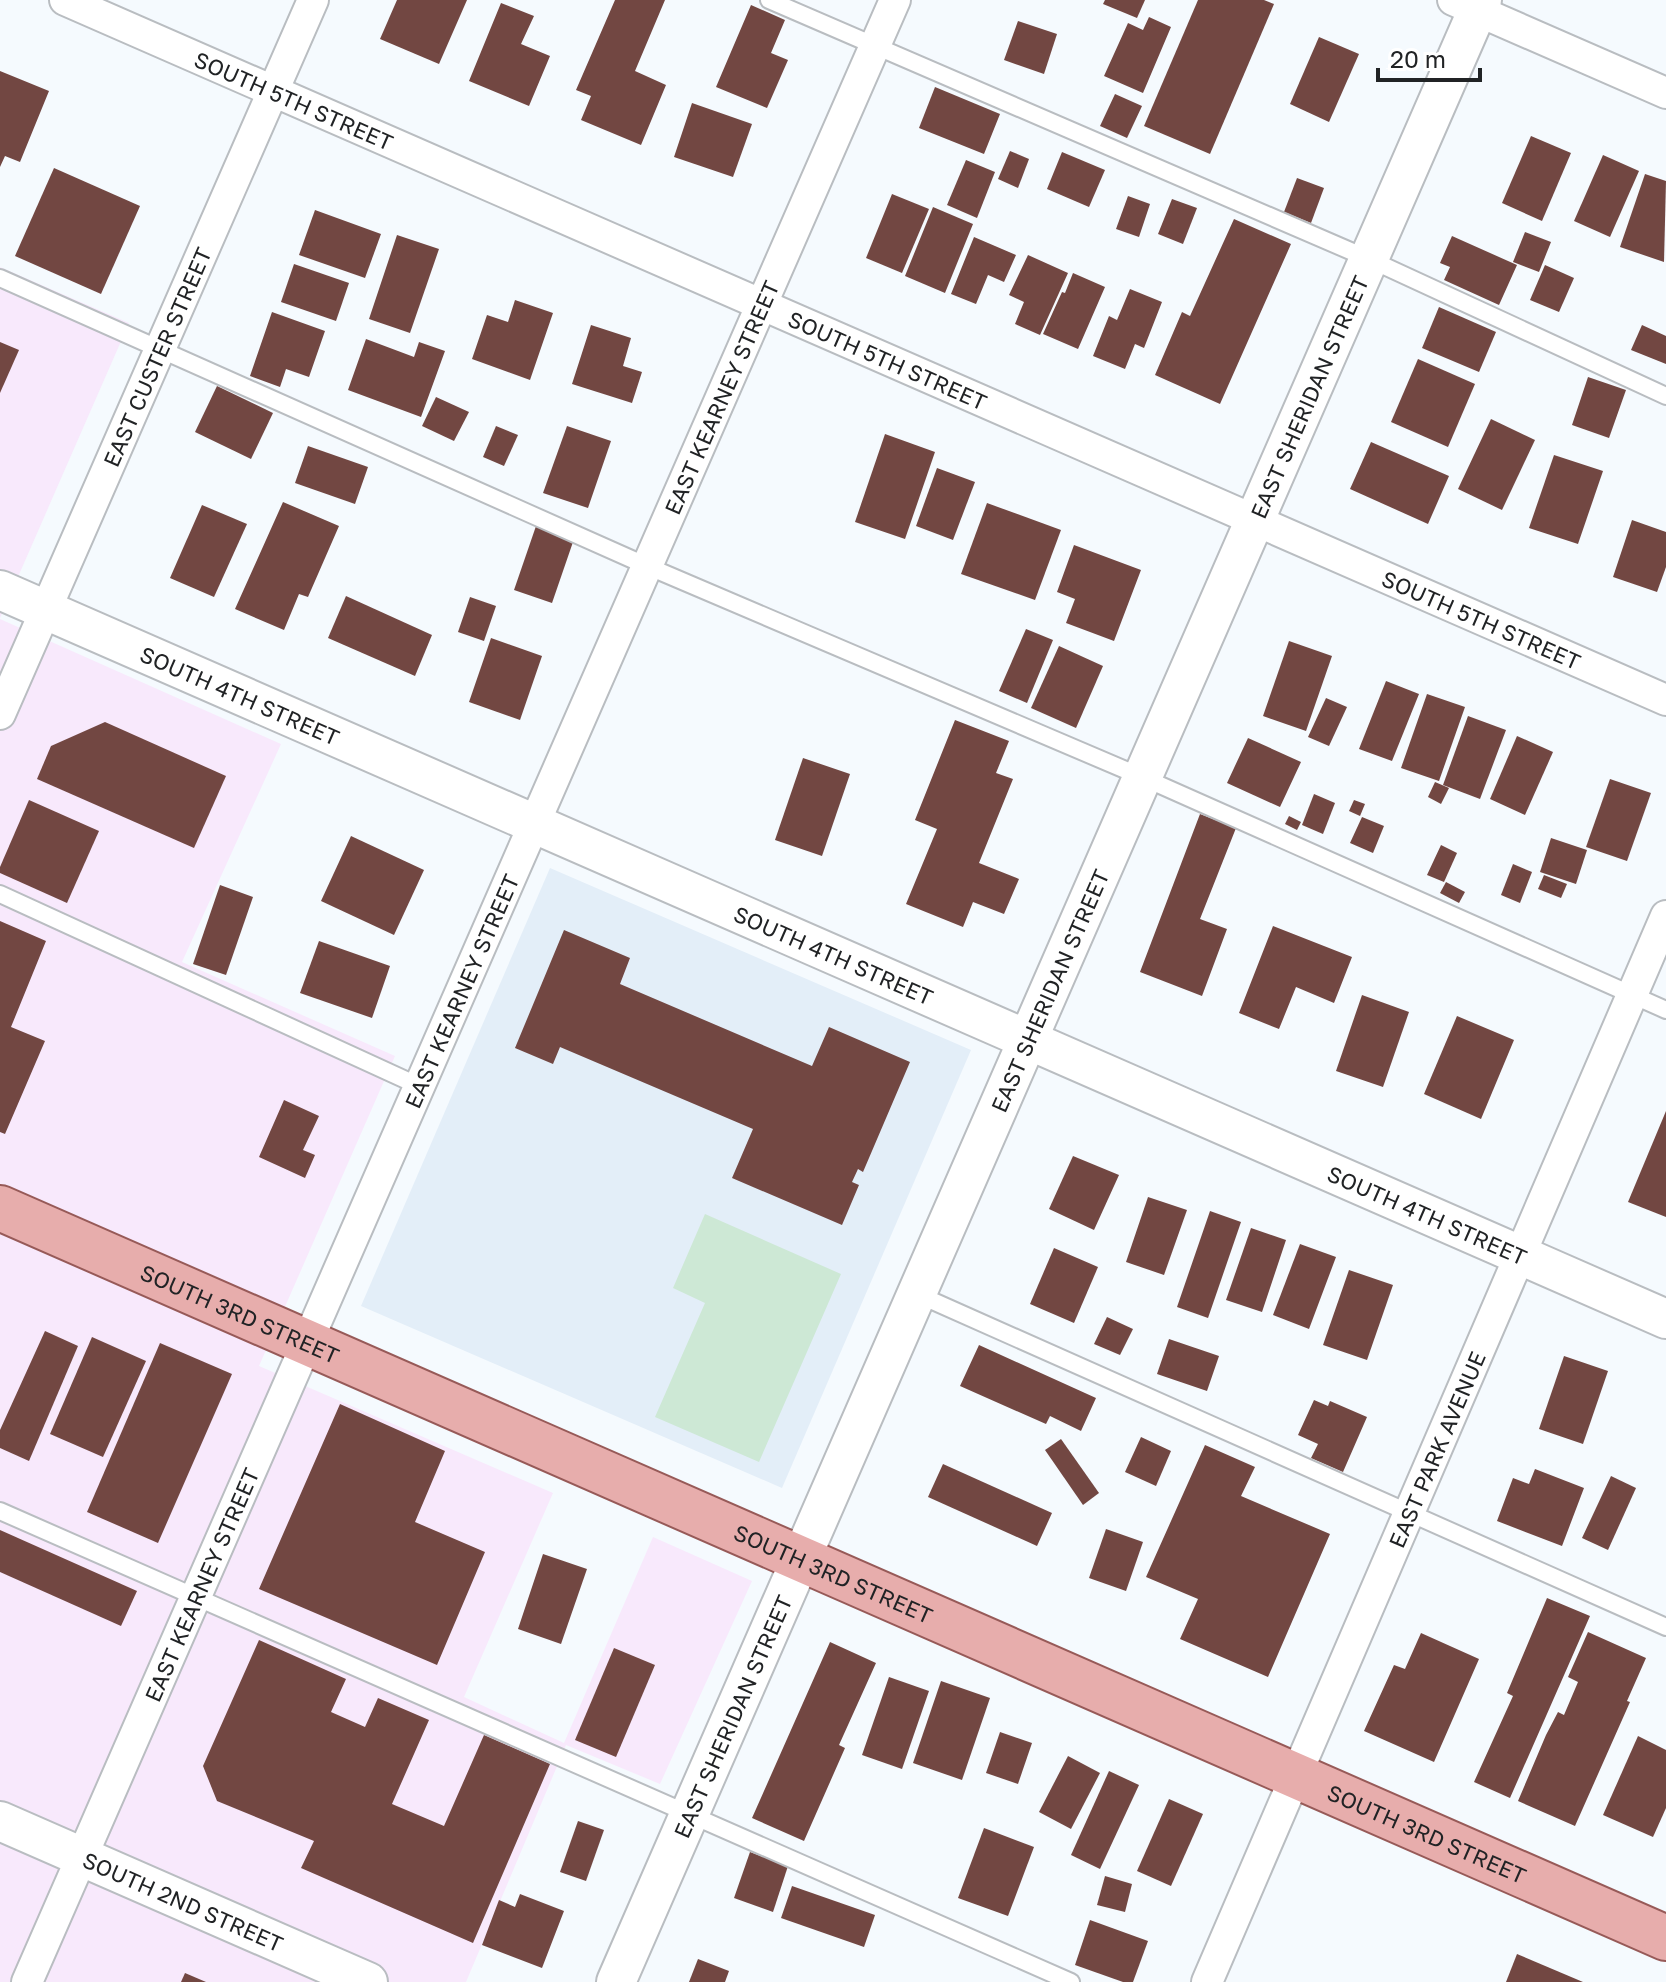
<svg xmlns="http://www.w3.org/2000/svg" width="1666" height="1982" viewBox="0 0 1666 1982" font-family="'Golos Text',sans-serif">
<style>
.commercial{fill:#f8e9fc}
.built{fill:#e3eef8}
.green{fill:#cde8d5}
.building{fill:#724742}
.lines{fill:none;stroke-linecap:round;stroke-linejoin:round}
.service-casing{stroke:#b9bdc1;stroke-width:20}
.minor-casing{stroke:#b9bdc1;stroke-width:34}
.tertiary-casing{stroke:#b9bdc1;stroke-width:42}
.primary-casing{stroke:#975a58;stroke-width:48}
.service{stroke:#fff;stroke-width:16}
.minor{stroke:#fff;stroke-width:30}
.tertiary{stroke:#fff;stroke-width:38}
.primary{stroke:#e7adac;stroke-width:44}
.labels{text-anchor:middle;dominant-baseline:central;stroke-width:8;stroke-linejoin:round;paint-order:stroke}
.street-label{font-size:22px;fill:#212325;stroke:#fff}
</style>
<rect width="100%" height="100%" fill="#f5fafe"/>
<g class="commercial">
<path d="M0,267l129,56 -129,295z"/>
<path d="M0,619l281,125 -99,218 213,94 -136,310 294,127 -89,204 100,46 89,-206 99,44 -92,203 -94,-39 -100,237h-466z"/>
</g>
<path class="built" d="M550,868l421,182 -189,438 -421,-182z"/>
<path class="green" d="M705,1214l136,60 -82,188 -104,-45 50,-114 -32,-15z"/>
<g class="building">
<path d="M397,0h70l-28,64 -59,-25z"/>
<path d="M615,0h50l-30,71 31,14 -25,60 -60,-25 10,-24 -15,-6z"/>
<path d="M1105,0h40l-8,18 -34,-14z"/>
<path d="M1198,0h66l10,4 -64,150 -66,-28z"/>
<path d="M501,3l33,13 -13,28 29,12 -21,50 -60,-25z"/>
<path d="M751,5l34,15 -14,33 17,7 -21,48 -51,-21z"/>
<path d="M1149,17l22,10 -28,66 -39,-17 24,-53 15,7z"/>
<path d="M1018,21l39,13 -13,40 -40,-14z"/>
<path d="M1319,37l40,17 -30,68 -39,-18z"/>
<path d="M0,71l49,20 -29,71 -15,-6 -5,11z"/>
<path d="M935,87l65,27 -16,40 -65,-26z"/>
<path d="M1115,94l27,12 -15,32 -27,-12z"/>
<path d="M692,103l60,21 -19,53 -59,-20z"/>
<path d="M1531,136l40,17 -29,68 -40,-18z"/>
<path d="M1010,151l19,8 -11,29 -20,-9z"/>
<path d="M1062,152l43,18 -16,37 -42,-18z"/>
<path d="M1603,155l36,16 -29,66 -36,-16z"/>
<path d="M966,160l29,12 -18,46 -30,-13z"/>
<path d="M54,168l86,38 -39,88 -86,-38z"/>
<path d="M1645,174l21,7 -2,81 -44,-15z"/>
<path d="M1297,178l27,10 -13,35 -27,-11z"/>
<path d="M892,194l37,15 -27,64 -36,-15z"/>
<path d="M1128,196l22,8 -11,33 -23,-8z"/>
<path d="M1172,199l25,9 -14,36 -25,-10z"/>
<path d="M933,207l40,17 -28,69 -40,-17z"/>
<path d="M315,210l66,24 -16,44 -66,-23z"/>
<path d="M1234,219l57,25 -71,160 -65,-29 27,-63 8,4z"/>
<path d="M1525,232l26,10 -12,30 -26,-10z"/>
<path d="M397,235l42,14 -29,84 -41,-14z"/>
<path d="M1452,236l65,29 -18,40 -55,-25 6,-13 -10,-4z"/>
<path d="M974,237l42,18 -12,27 -16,-7 -12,29 -25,-10z"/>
<path d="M1028,255l40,18 -28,62 -25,-11 9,-22 -15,-7z"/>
<path d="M294,264l55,19 -13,38 -55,-19z"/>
<path d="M1545,265l29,13 -15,34 -29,-12z"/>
<path d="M1073,273l32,14 -27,62 -35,-15 19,-42 3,1z"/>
<path d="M1130,289l32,13 -18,46 -9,-4 -10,25 -32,-13 16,-40 8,4z"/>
<path d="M515,300l38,13 -23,67 -58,-21 15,-44 21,7z"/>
<path d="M1439,307l57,25 -17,40 -57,-24z"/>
<path d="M272,312l53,19 -16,46 -23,-8 -6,18 -30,-11z"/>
<path d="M591,325l40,13 -8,28 19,6 -10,31 -60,-19z"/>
<path d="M1642,325l24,11v28l-35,-14z"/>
<path d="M366,339l48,18 5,-15 26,9 -24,66 -73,-27z"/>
<path d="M0,342l19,8 -19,43z"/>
<path d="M1418,359l57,25 -27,63 -57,-25z"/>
<path d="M1588,377l38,13 -17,48 -37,-13z"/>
<path d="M217,386l56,27 -22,46 -56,-27z"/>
<path d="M436,397l33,15 -15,29 -32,-15z"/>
<path d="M1491,419l44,21 -33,70 -44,-21z"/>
<path d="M496,426l22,9 -14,31 -21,-9z"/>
<path d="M567,426l44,15 -23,67 -45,-15z"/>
<path d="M885,434l50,18 -30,87 -50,-17z"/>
<path d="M1371,442l78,34 -21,48 -78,-35z"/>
<path d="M308,446l60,21 -13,37 -60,-21z"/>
<path d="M1554,455l49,16 -25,73 -49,-16z"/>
<path d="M937,468l38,14 -22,58 -37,-14z"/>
<path d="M283,502l56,24 -31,71 -9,-3 -15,36 -49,-21z"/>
<path d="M987,503l74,27 -26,70 -74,-26z"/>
<path d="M202,505l45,19 -33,73 -44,-19z"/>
<path d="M1632,520l34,12v35l-9,25 -44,-15z"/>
<path d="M536,526l38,13 -22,64 -38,-13z"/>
<path d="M1074,545l67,25 -27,71 -48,-18 9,-24 -18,-7z"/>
<path d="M346,596l86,39 -17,41 -87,-38z"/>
<path d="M470,597l26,9 -12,35 -26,-9z"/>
<path d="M1026,629l27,11 -26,63 -28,-12z"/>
<path d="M491,638l51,18 -22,64 -51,-18z"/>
<path d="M1289,641l43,15 -26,75 -43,-15z"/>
<path d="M1059,646l44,20 -27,62 -45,-20z"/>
<path d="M1386,681l33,13 -27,67 -33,-12z"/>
<path d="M1427,694l38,13 -26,74 -38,-13z"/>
<path d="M1326,698l21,9 -18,39 -21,-9z"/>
<path d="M1468,716l38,14 -26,69 -37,-14z"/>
<path d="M955,720l54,21 -13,32 17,6 -34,84 40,16 -15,35 -31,-12 -10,25 -57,-23 31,-75 -22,-9z"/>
<path d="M105,722l121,54 -32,72 -157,-69 14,-33z"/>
<path d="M1517,736l36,16 -28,63 -35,-16z"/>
<path d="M1248,738l53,24 -21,45 -53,-24z"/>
<path d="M803,758l47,16 -28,82 -47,-16z"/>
<path d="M1610,779l41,14 -24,68 -41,-14z"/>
<path d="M1435,782l14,6 -8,16 -13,-7z"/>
<path d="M1314,794l21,9 -12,31 -21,-9z"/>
<path d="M29,800l70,31 -32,72 -67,-30v-6z"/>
<path d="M1354,800l11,4 -5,12 -11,-5z"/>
<path d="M1200,814l36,14 -36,91 27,10 -25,67 -62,-24z"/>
<path d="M1289,816l12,6 -4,8 -12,-6z"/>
<path d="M1362,817l22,9 -11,27 -23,-10z"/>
<path d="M351,836l73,34 -30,65 -73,-34z"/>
<path d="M1551,838l36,12 -11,34 -36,-12z"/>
<path d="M1441,845l16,8 -13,29 -17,-7z"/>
<path d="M1513,864l19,8 -12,31 -19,-8z"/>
<path d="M1544,875l23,9 -6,14 -23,-9z"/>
<path d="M1446,882l19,10 -6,11 -19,-10z"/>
<path d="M220,885l33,12 -27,78 -33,-11z"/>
<path d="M0,921l46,20 -35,86 34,14 -40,93 -5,-2z"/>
<path d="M1273,926l79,31 -18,46 -38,-16 -17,42 -40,-16z"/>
<path d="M564,930l66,28 -10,26 192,82 17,-39 81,35 -47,110 -5,-3 -6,13 7,3 -17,40 -110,-47 21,-49 -193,-82 -7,17 -38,-16z"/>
<path d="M319,941l71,25 -18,52 -72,-25z"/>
<path d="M1362,995l47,17 -26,75 -47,-16z"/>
<path d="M1457,1016l57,24 -33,79 -57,-25z"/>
<path d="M284,1100l35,16 -16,34 12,5 -10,23 -46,-21z"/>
<path d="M1666,1111v106l-38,-15z"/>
<path d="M1073,1156l46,19 -25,55 -45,-21z"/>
<path d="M1148,1197l39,13 -23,65 -38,-13z"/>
<path d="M1210,1211l31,11 -33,96 -31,-11z"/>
<path d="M1251,1228l35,12 -24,72 -36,-12z"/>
<path d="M1300,1244l36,13 -27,72 -36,-14z"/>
<path d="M1054,1248l44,19 -24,56 -44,-19z"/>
<path d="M1349,1270l44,15 -26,75 -44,-15z"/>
<path d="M1107,1317l26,12 -13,26 -26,-11z"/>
<path d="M45,1331l33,15 -49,115 -29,-13v-18z"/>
<path d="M92,1337l54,24 -43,96 -53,-23z"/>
<path d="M1169,1339l50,17 -12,35 -50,-17z"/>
<path d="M160,1343l72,31 -74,169 -71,-31z"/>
<path d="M979,1345l117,53 -15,33 -31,-15 -4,8 -86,-38z"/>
<path d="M1564,1356l44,15 -25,73 -44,-15z"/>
<path d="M1314,1400l14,6 2,-5 37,16 -24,55 -32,-14 7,-14 -20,-9z"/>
<path d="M340,1404l105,47 -30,71 70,30 -48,113 -178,-76z"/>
<path d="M1141,1437l30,14 -15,35 -31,-14z"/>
<path d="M1061,1439l38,54 -16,12 -38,-55z"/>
<path d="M1205,1445l50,22 -14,29 89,38 -62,143 -88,-38 18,-40 -52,-22z"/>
<path d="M943,1464l109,49 -15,33 -109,-49z"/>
<path d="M1535,1469l49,19 -22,58 -65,-25 16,-43 16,6z"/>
<path d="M1611,1476l25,12 -28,62 -26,-12z"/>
<path d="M1106,1529l37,13 -17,49 -37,-13z"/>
<path d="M0,1530l137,61 -16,35 -121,-54z"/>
<path d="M543,1554l44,15 -26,75 -43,-15z"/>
<path d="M1547,1598l43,18 -80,182 -36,-16 39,-86 -6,-3z"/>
<path d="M1588,1632l58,26 -19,43 3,1 -55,124 -57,-25 28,-66 12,-23 6,3 14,-33 -10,-5z"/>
<path d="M1421,1633l58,26 -45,103 -70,-31 30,-66 11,4z"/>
<path d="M259,1640l87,39 -15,33 34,15 13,-29 51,22 -37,84 52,22 40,-91 66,29 -77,179 -172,-75 13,-27 -97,-40 -14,-35z"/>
<path d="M830,1642l46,21 -37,82 6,3 -41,93 -52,-23z"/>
<path d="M614,1648l41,17 -39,92 -41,-17z"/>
<path d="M889,1677l40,14 -27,78 -40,-14z"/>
<path d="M941,1681l49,17 -28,82 -49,-17z"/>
<path d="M1000,1732l32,11 -14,41 -32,-11z"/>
<path d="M1638,1736l28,14v58l-13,29 -50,-22z"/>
<path d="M1068,1756l32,17 -29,56 -32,-17z"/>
<path d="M1109,1771l30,14 -39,84 -29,-14z"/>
<path d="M1169,1799l34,15 -32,72 -34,-15z"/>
<path d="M578,1821l26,9 -18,51 -26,-9z"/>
<path d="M984,1828l50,19 -26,69 -50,-18z"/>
<path d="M750,1852l38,14 -15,46 -39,-14z"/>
<path d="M1105,1876l27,8 -7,28 -28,-7z"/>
<path d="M792,1886l83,29 -11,32 -83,-29z"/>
<path d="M520,1894l44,17 -22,57 -60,-23 17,-45 16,7z"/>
<path d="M1090,1920l58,21 -15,41h-10l-48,-17z"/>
<path d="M1517,1954l66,28h-77z"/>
<path d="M698,1959l31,12 -4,11h-36z"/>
<path d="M185,1973l21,9h-25z"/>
</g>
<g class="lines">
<defs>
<g id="service">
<path d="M769,0l600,259 297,137"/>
<path d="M0,278l647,288 495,211 524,233"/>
<path d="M0,894l419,192"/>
<path d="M917,1294l749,333"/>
<path d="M0,1511l1071,471"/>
</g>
<g id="minor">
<path id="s1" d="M65,0l1601,700"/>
<path d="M1453,0l213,93"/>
<path id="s2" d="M0,714l313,-714"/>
<path id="s3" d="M27,1982l868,-1982"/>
<path id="s4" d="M1207,1982l459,-1066"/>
</g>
<g id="tertiary">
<path id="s5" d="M0,590l1666,729"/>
<path id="s6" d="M0,1821l368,161"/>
<path id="s7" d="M616,1982l866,-1982"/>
</g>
<g id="primary">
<path id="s8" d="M0,1208l1666,730"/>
</g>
</defs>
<use href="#service" class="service-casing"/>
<use href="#minor" class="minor-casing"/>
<use href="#tertiary" class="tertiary-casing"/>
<use href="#primary" class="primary-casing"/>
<use href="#service" class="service"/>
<use href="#minor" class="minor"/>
<use href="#tertiary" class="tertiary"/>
<use href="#primary" class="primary"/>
</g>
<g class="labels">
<g class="street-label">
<text stroke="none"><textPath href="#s1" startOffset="250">SOUTH 5TH STREET</textPath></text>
<text stroke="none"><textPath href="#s2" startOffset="390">EAST CUSTER STREET</textPath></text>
<text stroke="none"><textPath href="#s1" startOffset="898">SOUTH 5TH STREET</textPath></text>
<text stroke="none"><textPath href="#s3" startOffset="1730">EAST KEARNEY STREET</textPath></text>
<text stroke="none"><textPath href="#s7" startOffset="1730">EAST SHERIDAN STREET</textPath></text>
<text stroke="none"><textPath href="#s1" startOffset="1546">SOUTH 5TH STREET</textPath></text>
<text stroke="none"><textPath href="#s5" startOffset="262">SOUTH 4TH STREET</textPath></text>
<text stroke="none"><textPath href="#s5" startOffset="910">SOUTH 4TH STREET</textPath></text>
<text stroke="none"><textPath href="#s3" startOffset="1082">EAST KEARNEY STREET</textPath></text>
<text stroke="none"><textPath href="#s7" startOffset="1082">EAST SHERIDAN STREET</textPath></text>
<text stroke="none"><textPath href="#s5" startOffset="1558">SOUTH 4TH STREET</textPath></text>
<text stroke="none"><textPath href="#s8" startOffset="262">SOUTH 3RD STREET</textPath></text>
<text stroke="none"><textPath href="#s4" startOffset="580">EAST PARK AVENUE</textPath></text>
<text stroke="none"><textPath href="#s8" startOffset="910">SOUTH 3RD STREET</textPath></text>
<text stroke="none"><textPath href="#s3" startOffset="434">EAST KEARNEY STREET</textPath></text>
<text stroke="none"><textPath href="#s7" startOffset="290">EAST SHERIDAN STREET</textPath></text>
<text stroke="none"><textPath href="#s8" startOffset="1558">SOUTH 3RD STREET</textPath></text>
<text stroke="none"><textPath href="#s6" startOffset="200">SOUTH 2ND STREET</textPath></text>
</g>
</g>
<path d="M1378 68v12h102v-12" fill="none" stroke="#212325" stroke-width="4"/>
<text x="1390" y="68" font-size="24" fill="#212325" stroke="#ffffff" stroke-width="6" paint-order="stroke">20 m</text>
</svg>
